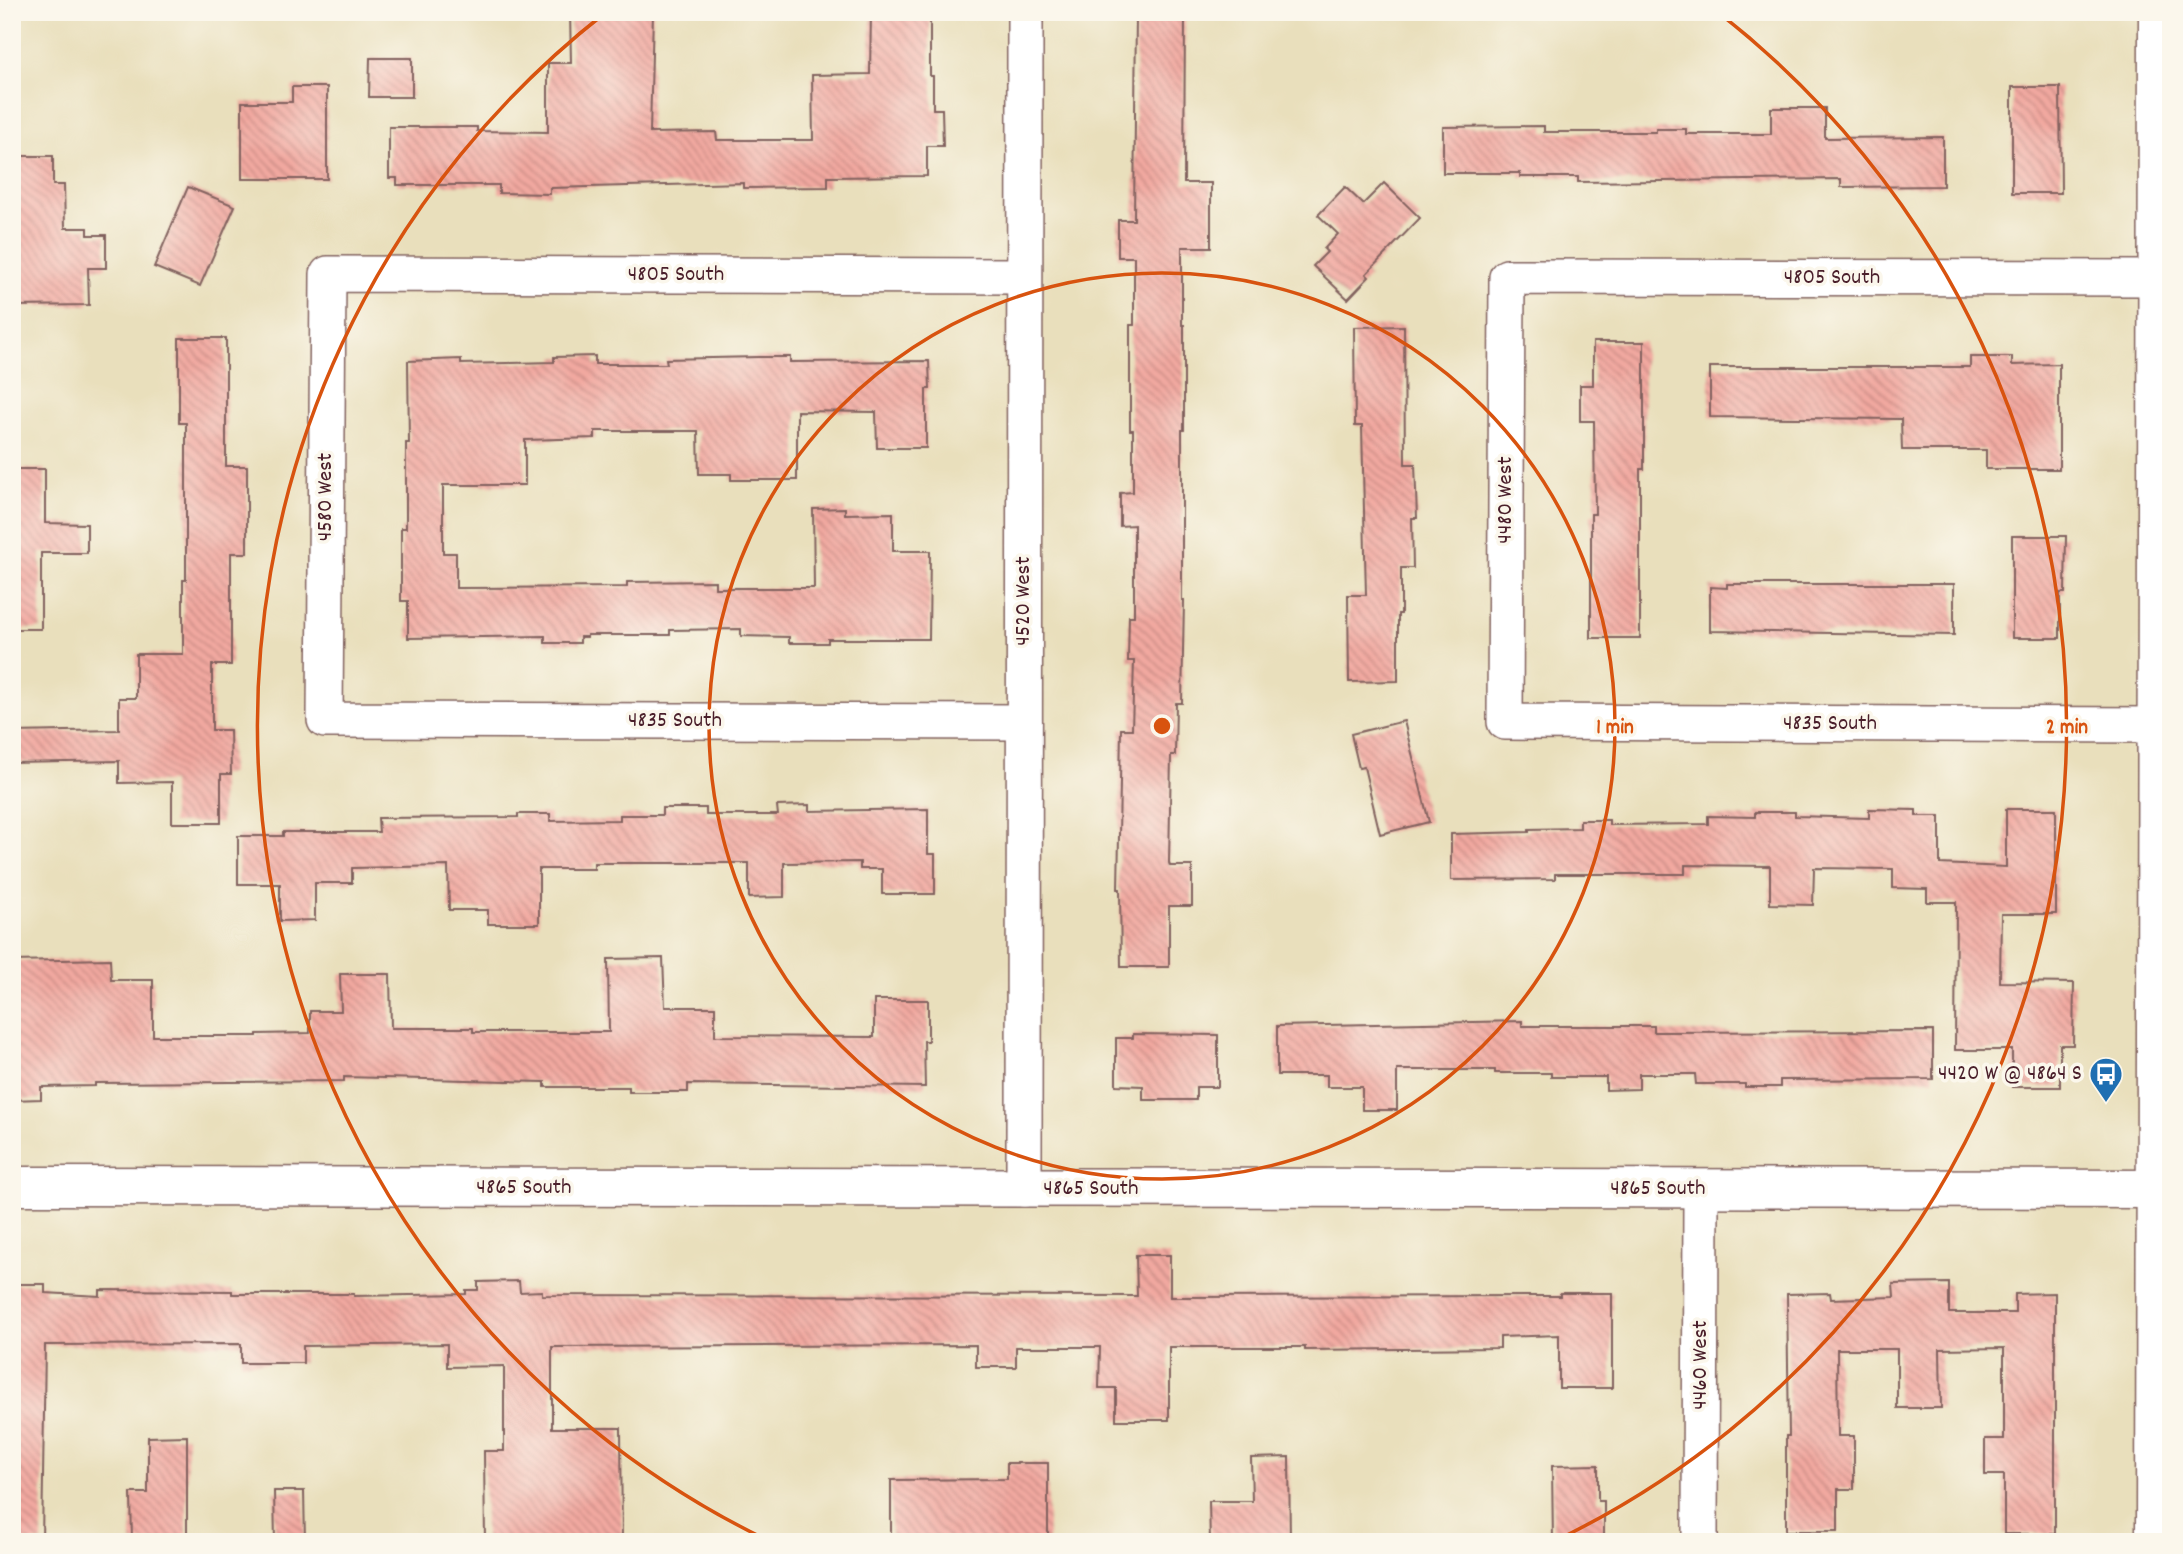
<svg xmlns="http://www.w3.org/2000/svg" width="2183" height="1554" viewBox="0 0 2183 1554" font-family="Dekko,sans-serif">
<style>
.building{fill:url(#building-back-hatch)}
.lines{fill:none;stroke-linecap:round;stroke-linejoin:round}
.street-casing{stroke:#82625e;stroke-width:38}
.secondary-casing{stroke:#82625e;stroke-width:41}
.street{stroke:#fff;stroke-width:35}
.secondary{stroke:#fff;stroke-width:38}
.ring{fill:none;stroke:#d8530f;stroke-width:3.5}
.labels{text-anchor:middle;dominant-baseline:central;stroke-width:7;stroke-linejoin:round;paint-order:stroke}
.street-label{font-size:23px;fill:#4a1f2b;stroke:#fbf7ec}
.poi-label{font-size:23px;fill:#4a1f2b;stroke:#fbf7ec;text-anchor:end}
.centre{fill:#d8530f;stroke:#fbf7ec;stroke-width:3.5}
.ring-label{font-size:21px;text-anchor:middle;font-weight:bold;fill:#d8530f;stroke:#fbf7ec;stroke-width:7;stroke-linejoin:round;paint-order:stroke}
</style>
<defs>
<pattern id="building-back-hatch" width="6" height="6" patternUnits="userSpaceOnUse" patternTransform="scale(1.75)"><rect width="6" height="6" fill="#f2a9a0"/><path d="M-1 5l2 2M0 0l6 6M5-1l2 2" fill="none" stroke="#c68983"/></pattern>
</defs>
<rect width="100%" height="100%" fill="#fbf7ec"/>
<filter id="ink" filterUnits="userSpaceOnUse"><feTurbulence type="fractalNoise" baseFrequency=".0143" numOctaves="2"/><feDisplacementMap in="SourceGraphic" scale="14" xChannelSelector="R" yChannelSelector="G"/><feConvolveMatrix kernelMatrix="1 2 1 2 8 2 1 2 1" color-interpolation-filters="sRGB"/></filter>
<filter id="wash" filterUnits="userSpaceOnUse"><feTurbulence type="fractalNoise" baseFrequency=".00686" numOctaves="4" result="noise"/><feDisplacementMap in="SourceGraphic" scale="28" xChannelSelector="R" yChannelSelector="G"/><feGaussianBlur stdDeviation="1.57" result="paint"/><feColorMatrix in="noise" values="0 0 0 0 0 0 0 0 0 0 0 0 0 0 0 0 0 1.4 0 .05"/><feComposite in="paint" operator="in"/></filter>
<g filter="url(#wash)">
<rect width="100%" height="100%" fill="#e9dfbc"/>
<g id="blocks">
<g class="building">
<path d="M570,12h83l-3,121 66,-1 1,8h96l-1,-65 58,-1 1,-62h59v64h3v33h9l1,37h-16v30l-99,1v10l-85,1v-5l-193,5v6l-51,-1v-8h-102v-7h-8v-51h88v4l71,1v-69h23z"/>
<path d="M1136,12h49l-1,171h27v64h-29v78h2v105h-2v170h2l-2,103h-6l-1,52h-4l-2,108 1,3h22v40h-23v61h-48l-1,-78h-2l3,-160h11l2,-68h-6l1,-45h5v-91l-14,1v-33l13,-1v-62h-3v-105h4v-68h-16v-37h16z"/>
<path d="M370,58h42v39h-43z"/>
<path d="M292,87h35v92h-85v-77h50z"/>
<path d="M2012,87h48l1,106h-49z"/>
<path d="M1771,108h54v30l118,-1v49l-102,1v-8l-263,3v-5h-58v-4h-77v-46l101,-1v6h112v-3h30v5h85z"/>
<path d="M12,156h41v29h11l1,43h23v7h18v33h-18l1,37 -77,1z"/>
<path d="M1384,183l36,35 -54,56 3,3 -21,22 -35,-33 14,-14 -3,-3 14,-15 -20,-19 27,-28 18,17z"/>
<path d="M188,187l47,19 -35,80 -46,-19z"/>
<path d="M1404,326l1,138h10l2,54h-5l1,50h-12v46h-3v67l-49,1 -1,-87h18l-4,-169h-7l-1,-99z"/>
<path d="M179,338h47v128h21v87h-16v112h-19v65h18l1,44h-10v49h-49v-41l-53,1v-22l-107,2v-31l107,-2v-32h17v-44h47v-74h3v-157h-7z"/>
<path d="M1593,342h51v127h-4v169h-49v-124h4l-1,-93h-14v-36h13z"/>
<path d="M595,356v8h72l-1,-5 92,-2h32v5l139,-1 1,28h-4v59h-49l-1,-36 -79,-1v69h-66v-6h-32l-1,-43h-103v7l-70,2v45h-82v68h13v35l171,-1v-5l88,-1v7h99l-1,-79 32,-1v6l48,-1v38h37l-1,88h-101v4h-39v-6l-48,-1v-7l-71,1v5h-83v2h-7v6h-35v-7l-137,2v-37h-7v-73h5v-85h3l-1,-82 53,-2v5l93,-2v-5z"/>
<path d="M1970,357h42v8l47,-1v105h-73v-19h-84l-1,-31 -191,-2v-50h260z"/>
<path d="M12,469h33v54l42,1v29h-46v76h-29z"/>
<path d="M2012,536h54l-1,57h-5v45h-48z"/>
<path d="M1727,584h227v51l-244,-4v-44l17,1z"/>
<path d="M1404,721l25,101 -49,12 -16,-67 -5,1 -8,-34z"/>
<path d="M809,805v6l119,-2v45h7v40h-53v-25h-22v-7l-76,1v34l-35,1v-35h-155v6h-55v55h-51v-14h-39l-1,-44 -96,2v15h-37v37l-35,1v-37h-42v-48h45v-4h96l-1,-14 140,-1v-3h32v7l70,-1v-5h42v-7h44v7h72l-1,-9z"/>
<path d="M1869,809l47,1v6h24v48l66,3v-58h50v105h-55l-1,68 74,1 -1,62h-13v42h-48v-37h-57l1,-148h-29v-13l-34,-1v-19l-79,-1 -1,37 -43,-1v-38l-85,-1v9h-130v5l-104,1v-46l78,-2v-3l51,-1v-8h29v5l99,-1v-8l47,1v-5h40v4l74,2z"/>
<path d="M663,958l2,49h50v29l159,1v-37h54v41h-4l1,46 -237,-3v8h-59v-5h-84v-5l-201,-5v4l-249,2v3l-54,1v12l-29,1v-139l98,-2 1,21h42v56h104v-2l53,-1v-22h31l-1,-37h50l1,54h82v4h136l-1,-73z"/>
<path d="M1522,1021v5h132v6l279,-1v48l-153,1v7h-35v-3h-49l-1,-10h-56v15l-33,1v-13h-55v-4h-56v-3h-98v40h-35v-23h-35v-12h-50v-49z"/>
<path d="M1133,1034l85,1v52h-22v13h-53v-14l-27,-1v-47h17z"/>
<path d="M1136,1255h34v42l390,-1v-3h52v95h-53v-53l-59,2v11l-195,2v-3h-136v73h-53v-32h-17l1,-41h-84v20h-40v-22l-424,2v81h69l1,114h-137l-1,-91h20v-85l-57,1v-23l-144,2v17h-62v-19l-196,1 -3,197h-30v-258h33v9l55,3v-6l132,1v3h122v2l112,-2v-4h12v-8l41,-1 1,11 22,-1v4l595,1z"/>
<path d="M1949,1283v30h66v-19l40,-1v241h-51v-59h-19v-36h19v-91l-64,1 1,59h-44v-59h-60l1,87h16v53h-16v42h-52v-95h3l-2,-142 43,-1 1,6 63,-2 -1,-13z"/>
<path d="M187,1436v106h-55l-1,-49h17v-56z"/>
<path d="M1289,1457l1,85h-80l-1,-41h43l-1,-43z"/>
<path d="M1007,1463h41v79h-157v-62l116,-1z"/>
<path d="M1598,1465v36h6v41h-51l-1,-76z"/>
<path d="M274,1491h30l1,51h-30z"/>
</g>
</g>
</g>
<g filter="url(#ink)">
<use href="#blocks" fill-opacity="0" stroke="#82625e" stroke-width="2"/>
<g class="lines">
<defs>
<g id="street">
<path d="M1024,722l-699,-2 3,-446 696,2"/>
<path d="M2156,725l-651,-3 2,-445 650,1"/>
<path d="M1024,1189l1,-1177"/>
<path d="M1700,1542l1,-353"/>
</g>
<g id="secondary">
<path d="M12,1186l2159,3"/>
<path d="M2155,1542l3,-1530"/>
</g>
</defs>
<use href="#street" class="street-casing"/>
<use href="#secondary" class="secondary-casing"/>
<use href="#street" class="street"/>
<use href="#secondary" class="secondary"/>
</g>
</g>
<g class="ring">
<circle cx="1162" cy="726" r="453"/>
<path d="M765 1539A905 905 0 0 1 605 13M1719 13A905 905 0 0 1 1559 1539"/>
</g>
<defs>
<symbol id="bus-pin" viewBox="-11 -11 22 30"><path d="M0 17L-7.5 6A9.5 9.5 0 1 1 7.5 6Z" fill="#1f6fb2" stroke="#fbf7ec"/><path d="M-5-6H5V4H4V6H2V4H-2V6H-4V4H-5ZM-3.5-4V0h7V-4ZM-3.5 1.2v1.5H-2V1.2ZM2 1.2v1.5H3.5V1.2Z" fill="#fff"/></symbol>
</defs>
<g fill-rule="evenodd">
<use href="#bus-pin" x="2087" y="1055" width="38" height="52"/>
</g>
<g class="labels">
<g class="street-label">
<text x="676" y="275">4805 South</text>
<text x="1832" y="278">4805 South</text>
<text transform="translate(326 497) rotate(-90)">4580 West</text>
<text transform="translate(1506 500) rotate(-90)">4480 West</text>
<text transform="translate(1024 601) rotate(-90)">4520 West</text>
<text x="675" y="721">4835 South</text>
<text x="1830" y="724">4835 South</text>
<text x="524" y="1188">4865 South</text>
<text x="1091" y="1189">4865 South</text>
<text x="1658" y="1189">4865 South</text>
<text transform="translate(1701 1365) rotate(-90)">4460 West</text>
</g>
<g class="poi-label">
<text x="2082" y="1074">4420 W @ 4864 S</text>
</g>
</g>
<circle cx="1162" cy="726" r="10" class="centre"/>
<g class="ring-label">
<text x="1615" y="733">1 min</text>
<text x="2067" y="733">2 min</text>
</g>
<rect width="2183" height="1554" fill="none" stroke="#fbf7ec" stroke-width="42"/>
</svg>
